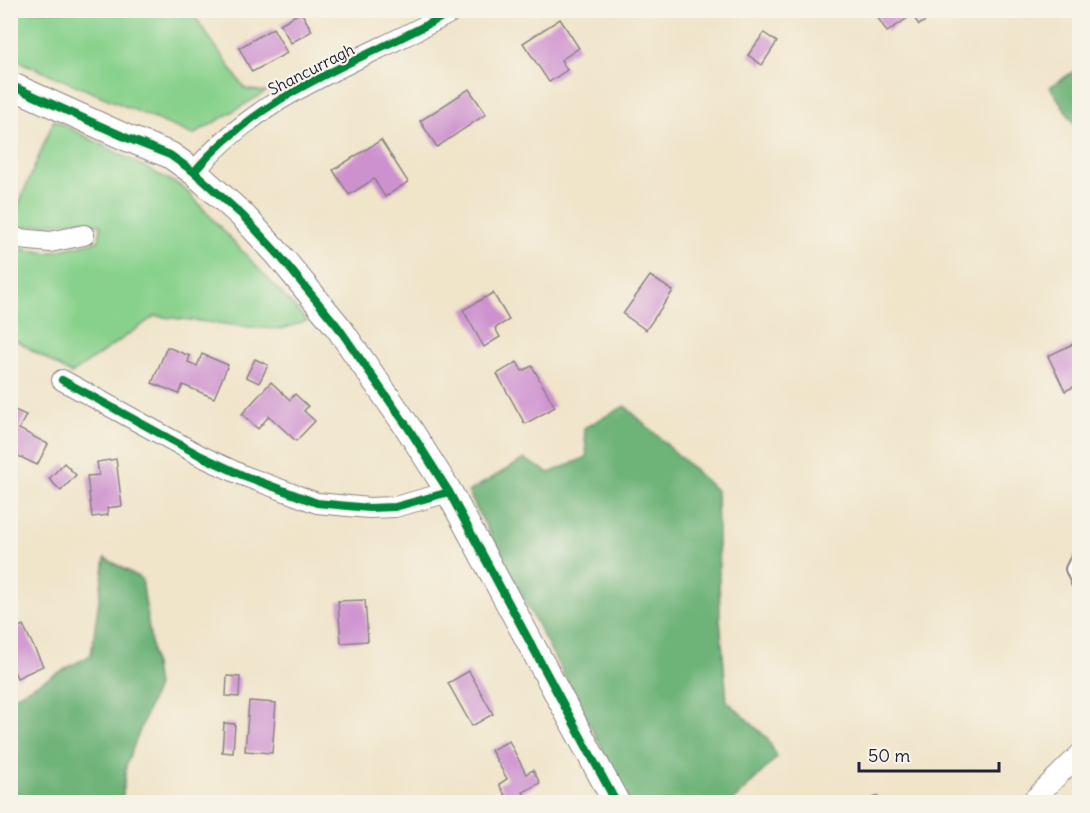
<svg xmlns="http://www.w3.org/2000/svg" width="1090" height="813" viewBox="0 0 1090 813" font-family="Delius,sans-serif">
<style>
.green{fill:#88d18c;stroke:#557a64;stroke-width:1.5}
.forest{fill:#6eb378;stroke:#486a5a;stroke-width:1.5}
.building{fill:#cd91cf}
.lines{fill:none;stroke-linecap:round;stroke-linejoin:round}
.service-casing{stroke:#898382;stroke-width:14}
.minor-casing{stroke:#898382;stroke-width:22}
.tertiary-casing{stroke:#898382;stroke-width:28}
.service{stroke:#fff;stroke-width:10}
.minor{stroke:#fff;stroke-width:20}
.tertiary{stroke:#fff;stroke-width:26}
.cycleway-casing{stroke:#f7f3e8;stroke-width:11}
.cycleway{stroke:#00873e;stroke-width:8}
.labels{text-anchor:middle;dominant-baseline:central;stroke-width:4.5;stroke-linejoin:round;paint-order:stroke}
.street-label{font-size:16px;fill:#22223b;stroke:#f7f3e8}
</style>
<rect width="100%" height="100%" fill="#f7f3e8"/>
<filter id="ink" filterUnits="userSpaceOnUse"><feTurbulence type="fractalNoise" baseFrequency=".0167" numOctaves="2"/><feDisplacementMap in="SourceGraphic" scale="12" xChannelSelector="R" yChannelSelector="G"/><feConvolveMatrix kernelMatrix="1 2 1 2 8 2 1 2 1" color-interpolation-filters="sRGB"/></filter>
<filter id="wash" filterUnits="userSpaceOnUse"><feTurbulence type="fractalNoise" baseFrequency=".008" numOctaves="4" result="noise"/><feDisplacementMap in="SourceGraphic" scale="24" xChannelSelector="R" yChannelSelector="G"/><feGaussianBlur stdDeviation="1.35" result="paint"/><feColorMatrix in="noise" values="0 0 0 0 0 0 0 0 0 0 0 0 0 0 0 0 0 1.4 0 .05"/><feComposite in="paint" operator="in"/></filter>
<g filter="url(#wash)">
<rect width="100%" height="100%" fill="#f0e4c9"/>
<g class="green">
<path d="M10,11h181l54,78 21,3 -73,43 -182,-77z"/>
<path d="M54,120l129,67 124,134 -25,8 -23,-1 -104,-12 -84,58 -60,-37 -1,-90 38,6 51,-12 2,-16 -23,-4 -67,7v-5z"/>
</g>
<g class="forest">
<path d="M1079,68v63l-29,-44z"/>
<path d="M625,406l92,85 3,128 7,82 40,37 10,19 -45,45h-102l-162,-310 56,-33 25,14 38,-16 -3,-29z"/>
<path d="M105,558l37,21 15,107 -31,80 -4,36h-111v-104l80,-43z"/>
</g>
<g id="blocks">
<g class="building">
<path d="M873,10h56l4,6 -14,9 -7,-10 -25,17z"/>
<path d="M301,12l11,19 -21,12 -11,-19z"/>
<path d="M560,19l19,29 -18,12 6,10 -18,12 -26,-39z"/>
<path d="M273,28l14,25 -35,19 -13,-24z"/>
<path d="M764,33l13,9 -15,23 -14,-10z"/>
<path d="M469,89l17,25 -49,33 -17,-26z"/>
<path d="M381,140l27,42 -23,15 -11,-18 -25,16 -16,-25z"/>
<path d="M650,276l23,15 -27,39 -23,-16z"/>
<path d="M493,293l16,27 -14,8 5,9 -16,10 -21,-37z"/>
<path d="M1073,344l7,13v27l-15,7 -17,-35z"/>
<path d="M167,347l23,9 -2,6 9,4 5,-12 26,11 -14,33 -31,-13 -4,9 -27,-11z"/>
<path d="M255,359l13,6 -9,18 -13,-6z"/>
<path d="M517,362l5,9 10,-5 23,41 -30,17 -28,-50z"/>
<path d="M271,382l19,18 5,-6 13,12 -4,5 11,10 -19,20 -27,-25 -11,13 -16,-15z"/>
<path d="M10,408l16,7 -7,14 29,15 -11,21 -27,-13z"/>
<path d="M116,459l6,47 -15,2 1,7 -16,2 -5,-41 12,-1 -2,-13z"/>
<path d="M64,463l12,12 -15,16 -12,-12z"/>
<path d="M365,600l3,41 -27,2 -3,-42z"/>
<path d="M10,615l7,13 6,-3 20,41 -26,12 -4,-9 -3,1z"/>
<path d="M469,671l24,43 -21,12 -24,-43z"/>
<path d="M227,676l13,1 -1,20 -13,-1z"/>
<path d="M249,701l27,2 -4,50 -27,-2z"/>
<path d="M224,723l11,1 -2,29 -11,-1z"/>
<path d="M509,741l17,33 7,-4 7,13 -17,9 3,6 -9,4h-8l-10,-18 8,-5 -16,-29z"/>
<path d="M878,796l3,6h-18z"/>
</g>
</g>
</g>
<g filter="url(#ink)">
<use href="#blocks" fill-opacity="0" stroke="#898382" stroke-width="1.5"/>
<g class="lines">
<defs>
<path id="service" d="M1080,551l-9,18 9,21"/>
<g id="minor">
<path d="M194,172c70,-83 168,-110 261,-162"/>
<path d="M10,238l40,4 34,-7"/>
<path d="M62,380l139,76 41,19 75,28 52,5 26,-1 54,-15"/>
<path d="M1031,802l49,-48"/>
</g>
<path id="tertiary" d="M10,85l117,53 43,17 24,17 49,44 35,38 60,73 71,102 40,63 167,310"/>
</defs>
<use href="#service" class="service-casing"/>
<use href="#minor" class="minor-casing"/>
<use href="#tertiary" class="tertiary-casing"/>
<use href="#service" class="service"/>
<use href="#minor" class="minor"/>
<use href="#tertiary" class="tertiary"/>
<defs>
<g id="cycleway">
<path d="M10,85l117,53 43,17 24,17 49,44 35,38 60,73 71,102 40,63 167,310"/>
<path d="M194,172c70,-83 168,-110 261,-162"/>
<path d="M62,380l139,76 41,19 75,28 52,5 26,-1 54,-15"/>
</g>
</defs>
<use href="#cycleway" class="cycleway-casing"/>
<use href="#cycleway" class="cycleway"/>
</g>
</g>
<g class="labels">
<g class="street-label">
<text transform="translate(311 69) rotate(-27)">Shancurragh</text>
</g>
</g>
<rect width="1090" height="813" fill="none" stroke="#f7f3e8" stroke-width="36"/>
<path d="M859 762v9h140v-9" fill="none" stroke="#22223b" stroke-width="3"/>
<text x="868" y="762" font-size="18" fill="#22223b" stroke="#f7f3e8" stroke-width="4.5" paint-order="stroke">50 m</text>
</svg>
